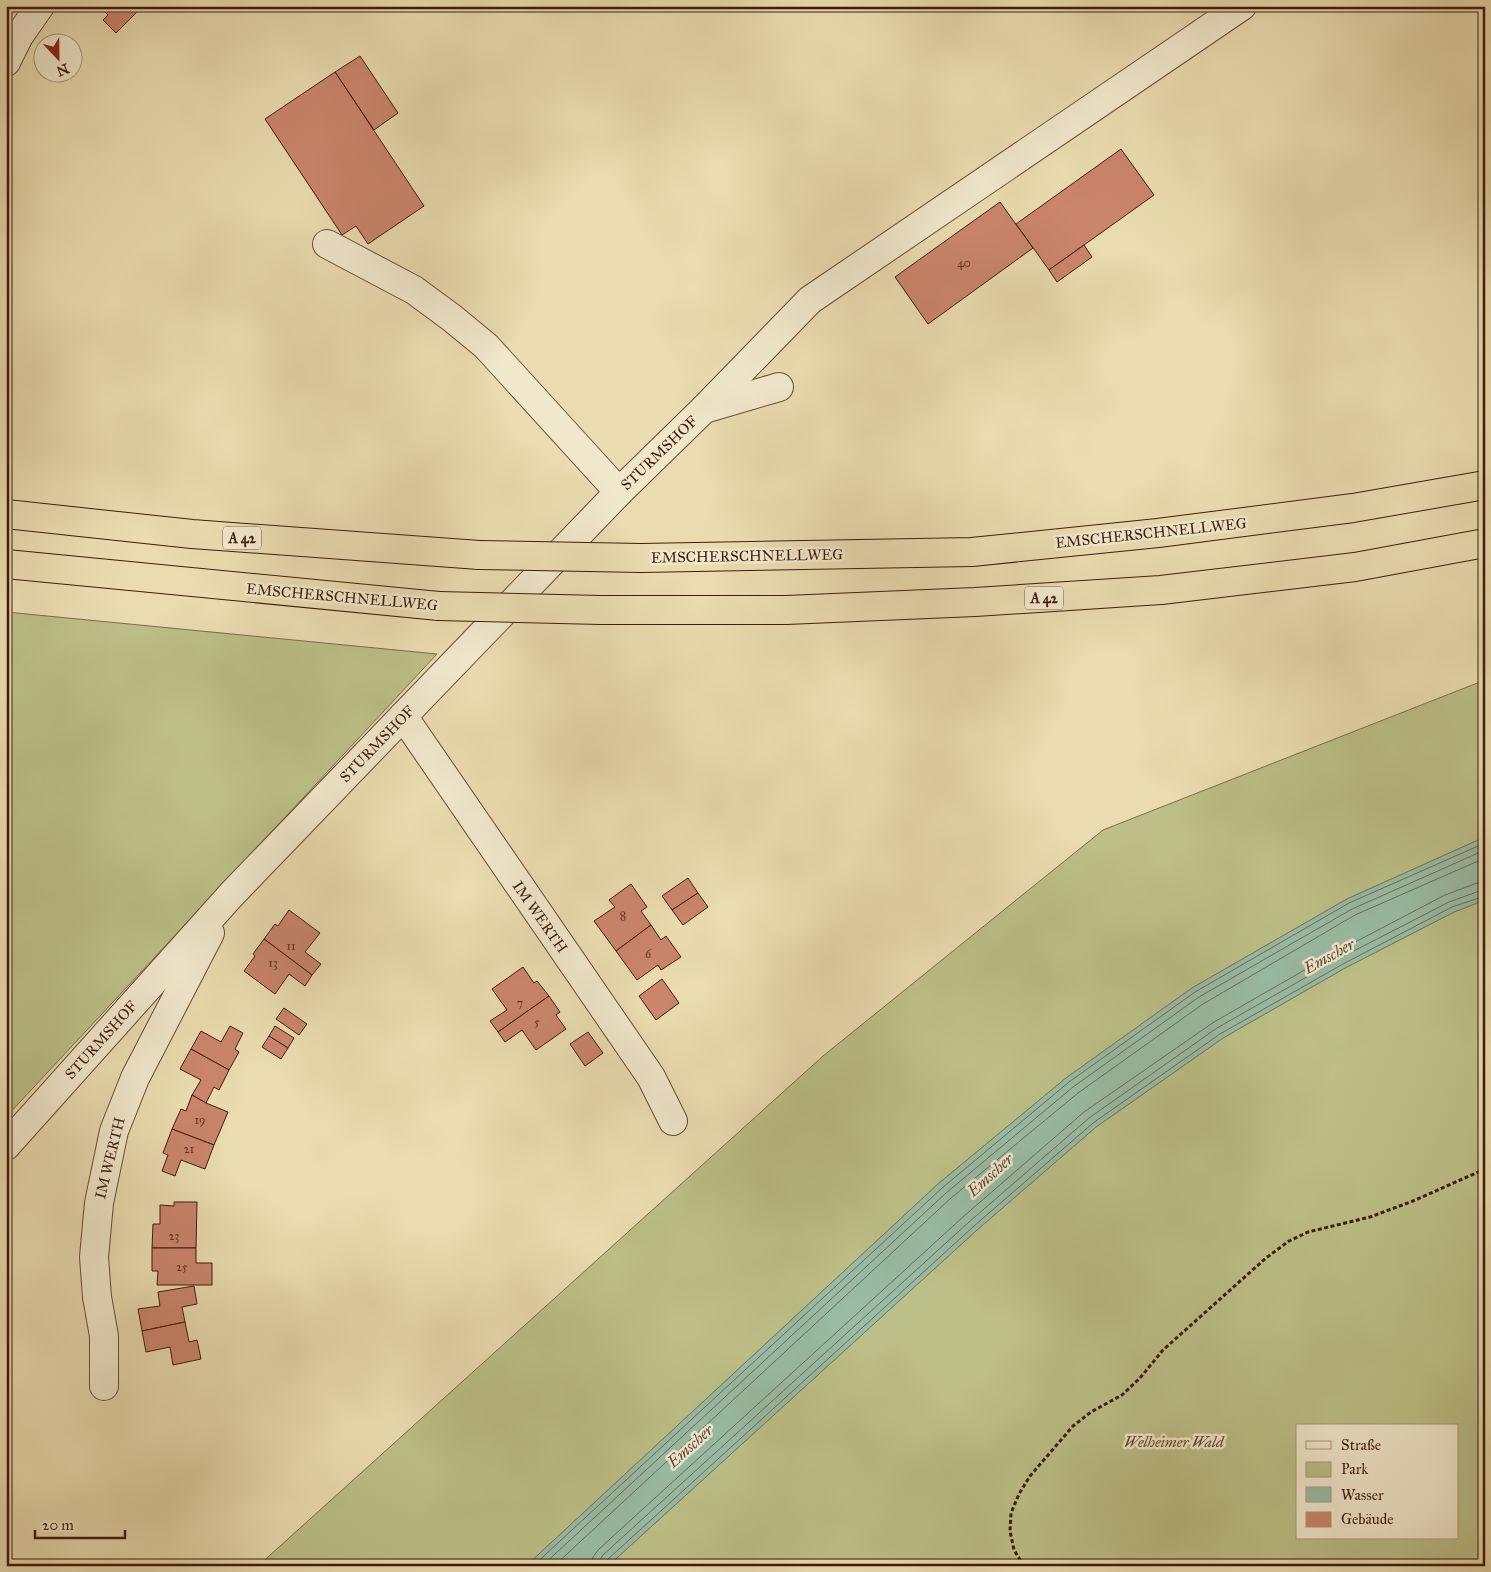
<svg xmlns="http://www.w3.org/2000/svg" width="1491" height="1572" viewBox="0 0 1491 1572" font-family="'IM FELL Great Primer',serif">
<style>
.green{fill:#bcbf87;stroke:#7d6d4a;fill-rule:evenodd}
.water{fill:#99bca5;stroke:#757c68}
.lines{fill:none;stroke-linecap:round;stroke-linejoin:round}
.shore{stroke:#6c6c59;stroke-width:1}
.building{fill:#ca856c;stroke:#3e1b0d}
.minor-casing{stroke:#694b36;stroke-width:30}
.highway-casing{stroke:#3e1b0d;stroke-width:30}
.path{stroke:#3e1b0d;stroke-width:3;stroke-dasharray:4 2.5;stroke-linecap:butt}
.minor{stroke:#f1e8cc;stroke-width:28}
.highway{stroke:#eadcb0;stroke-width:28}
.highway-bridge-casing{stroke:#3e1b0d;stroke-width:30;stroke-linecap:butt}
.highway-bridge{stroke:#eadcb0;stroke-width:28}
.labels{text-anchor:middle;dominant-baseline:central;stroke-width:5;stroke-linejoin:round;paint-order:stroke}
.number-label{font-size:12px;fill:#613625}
.shield{fill:#f1e8cc;stroke:#745846;stroke-width:1}
.shield-label{font-size:14px;font-weight:bold;fill:#3e1b0d}
.street-label{font-size:15px;fill:#3e1b0d;stroke:#f1e8cc}
.park-label{font-size:15px;font-style:italic;fill:#644c32;stroke:#f1e8cc}
.water-label{font-size:16px;font-style:italic;fill:#594b3b;stroke:#f1e8cc}
</style>
<rect width="100%" height="100%" fill="#eadcb0"/>
<filter id="stains"><feTurbulence type="fractalNoise" baseFrequency=".004" numOctaves="4"/><feColorMatrix values="0 0 0 0 .2 0 0 0 0 .09 0 0 0 0 .02 0 0 0 .5 -.17"/></filter>
<radialGradient id="worn" r=".72"><stop offset=".6" stop-color="#630" stop-opacity="0"/><stop offset="1" stop-color="#630" stop-opacity=".3"/></radialGradient>
<g class="green">
<path d="M6,612l431,42 -431,463z"/>
<path d="M1485,680v157l-138,62 -155,89 -126,90 -128,106 -412,382h-268l565,-510 280,-226z"/>
<path d="M1485,900v666h-877l369,-336 119,-103 127,-89 122,-70 109,-56zM1297,1426h160v112h-160z"/>
</g>
<path class="water" d="M1485,837v63l-31,12 -109,56 -122,70 -127,89 -119,103 -369,336h-82l412,-382 128,-106 126,-90 155,-89z"/>
<g class="lines">
<g class="shore">
<path d="M533,1566l409,-378 127,-106 126,-90 154,-89 136,-60"/>
<path d="M542,1566l404,-373 127,-106 126,-90 153,-88 133,-59"/>
<path d="M554,1566l397,-368 127,-105 125,-89 152,-89 130,-57"/>
<path d="M591,1566l2,-9 5,-7 366,-334 120,-104 130,-90 122,-70 109,-57 32,-12 8,-1"/>
<path d="M599,1566l1,-6 3,-5 366,-333 120,-104 128,-90 123,-70 109,-56 36,-13"/>
<path d="M605,1566l2,-6 367,-334 119,-103 127,-89 123,-70 109,-57 33,-11"/>
</g>
</g>
<g class="building">
<path d="M99,6h42l1,1 -26,26 -13,-13 5,-5z"/>
<path d="M360,56l38,57 -24,17 -39,-58z"/>
<path d="M335,72l89,134 -56,38 -12,-18 -14,9 -77,-116z"/>
<path d="M1121,149l33,46 -105,75 -33,-46z"/>
<path d="M1000,202l33,46 -105,76 -33,-47z"/>
<path d="M1084,245l8,12 -35,25 -8,-12z"/>
<path d="M688,878l10,15 -26,17 -10,-14z"/>
<path d="M631,884l16,23 -6,4 10,14 -35,26 -22,-30 21,-14 -6,-7z"/>
<path d="M698,893l10,14 -25,18 -11,-15z"/>
<path d="M289,910l31,23 -15,19 16,12 -9,11 -48,-36 11,-15 3,2z"/>
<path d="M651,925l10,15 5,-4 15,21 -20,13 -3,-5 -21,15 -21,-29z"/>
<path d="M264,939l48,36 -7,11 -16,-12 -14,20 -31,-23 11,-15 -2,-2z"/>
<path d="M523,967l11,16 3,-2 12,15 -51,36 -8,-11 17,-11 -15,-21z"/>
<path d="M662,979l17,24 -23,17 -17,-24z"/>
<path d="M549,996l11,16 -4,3 10,14 -30,21 -14,-20 -17,12 -7,-10z"/>
<path d="M284,1008l23,16 -8,11 -23,-16z"/>
<path d="M230,1026l13,7 -8,16 4,3 -10,18 -38,-21 10,-18 20,11z"/>
<path d="M275,1026l19,12 -6,10 -19,-12z"/>
<path d="M588,1032l15,21 -18,13 -15,-22z"/>
<path d="M269,1036l19,12 -7,11 -19,-12z"/>
<path d="M191,1049l38,21 -10,20 -5,-3 -8,16 -14,-8 9,-15 -21,-11z"/>
<path d="M192,1095l14,8 22,9 -14,33 -42,-16 9,-20 5,2z"/>
<path d="M172,1129l42,16 -9,24 -24,-9 -6,16 -13,-5 6,-16 -5,-2z"/>
<path d="M174,1202h23l-1,46h-44l1,-24h7v-19l14,1z"/>
<path d="M152,1248h44v15h16v22h-55l1,-14h-6z"/>
<path d="M194,1286l3,18 -15,3 3,15 -43,9 -4,-22 22,-3 -2,-14z"/>
<path d="M185,1322l4,20 8,-2 4,19 -28,6 -3,-18 -24,5 -4,-21z"/>
</g>
<g class="lines">
<defs>
<g id="minor">
<path d="M6,62l13,-26 21,-30"/>
<path d="M327,244l87,46 38,28 34,28 133,146"/>
<path d="M705,408l105,-108 432,-294"/>
<path d="M403,716l248,361 22,44"/>
<path d="M6,1146l225,-251 388,-403 85,-83 75,-22"/>
<path d="M104,1386v-50l-7,-39 -3,-40 5,-54 15,-72 21,-53 75,-145"/>
</g>
<g id="highway">
<path d="M6,514l186,20 287,21"/>
<path d="M641,558l331,-6 186,-19 195,-25 132,-23"/>
<path d="M6,564l433,42"/>
<path d="M600,610h186l189,-8 186,-12 194,-23 130,-24"/>
</g>
</defs>
<use href="#minor" class="minor-casing"/>
<use href="#highway" class="highway-casing"/>
<path class="path" d="M1024,1566l-10,-16 -4,-19 1,-18 8,-19 11,-18 43,-50 18,-14 31,-17 18,-17 23,-28 103,-92 23,-17 19,-9 62,-15 43,-16 72,-32"/>
<use href="#minor" class="minor"/>
<use href="#highway" class="highway"/>
<defs>
<g id="highway-bridge">
<path d="M479,555l162,3"/>
<path d="M439,606l161,4"/>
</g>
</defs>
<use href="#highway-bridge" class="highway-bridge-casing"/>
<use href="#highway-bridge" class="highway-bridge"/>
</g>
<g class="labels">
<g class="number-label">
<text x="964" y="263">40</text>
<text x="623" y="916">8</text>
<text x="291" y="946">11</text>
<text x="648" y="954">6</text>
<text x="273" y="963">13</text>
<text x="520" y="1003">7</text>
<text x="537" y="1022">5</text>
<text x="200" y="1120">19</text>
<text x="189" y="1149">21</text>
<text x="174" y="1236">23</text>
<text x="182" y="1267">25</text>
</g>
<g class="shield">
<rect x="223" y="526.5" width="38" height="23" rx="4"/>
<rect x="1025" y="586.5" width="38" height="23" rx="4"/>
</g>
<g class="shield-label">
<text x="242" y="538">A 42</text>
<text x="1044" y="598">A 42</text>
</g>
<g class="street-label">
<text transform="translate(659 453) rotate(-44)">STURMSHOF</text>
<text transform="translate(1151 533) rotate(-6)">EMSCHERSCHNELLWEG</text>
<text transform="translate(747 556) rotate(-1)">EMSCHERSCHNELLWEG</text>
<text transform="translate(342 597) rotate(5)">EMSCHERSCHNELLWEG</text>
<text transform="translate(377 744) rotate(-46)">STURMSHOF</text>
<text transform="translate(540 917) rotate(55)">IM WERTH</text>
<text transform="translate(101 1040) rotate(-48)">STURMSHOF</text>
<text transform="translate(110 1158) rotate(-76)">IM WERTH</text>
</g>
<g class="park-label">
<text x="1174" y="1442">Welheimer Wald</text>
</g>
<g class="water-label">
<text transform="translate(1329 956) rotate(-29)">Emscher</text>
<text transform="translate(990 1175) rotate(-42)">Emscher</text>
<text transform="translate(690 1446) rotate(-42)">Emscher</text>
</g>
</g>
<rect width="1491" height="1572" fill="none" stroke="#eadcb0" stroke-width="25"/>
<rect x="8" y="8" width="1476" height="1557" fill="none" stroke="#3e1b0d" stroke-width="2.5"/>
<rect x="12" y="12" width="1466" height="1547" fill="none" stroke="#3e1b0d"/>
<rect x="1296" y="1424" width="162" height="115" fill="#f1e8cc" stroke="#a99680"/>
<rect x="1306" y="1441" width="25" height="8" fill="#f1e8cc" stroke="#a99680"/>
<text x="1341" y="1450" font-size="15" fill="#3e1b0d">Straße</text>
<rect x="1306" y="1462" width="25" height="15" fill="#bcbf87" stroke="#a99680"/>
<text x="1341" y="1474" font-size="15" fill="#3e1b0d">Park</text>
<rect x="1306" y="1487" width="25" height="15" fill="#99bca5" stroke="#a99680"/>
<text x="1341" y="1500" font-size="15" fill="#3e1b0d">Wasser</text>
<rect x="1306" y="1512" width="25" height="15" fill="#ca856c" stroke="#a99680"/>
<text x="1341" y="1524" font-size="15" fill="#3e1b0d">Gebäude</text>
<g transform="translate(58 58) rotate(158)"><circle r="24" fill="#f1e8cc" stroke="#a99680"/>
<path d="M0-4L9 19L0 12L-9 19Z" fill="#8f2418"/>
<text y="-8" font-size="14" font-weight="bold" text-anchor="middle" fill="#3e1b0d">N</text>
</g>
<path d="M35 1530v8h90v-8" fill="none" stroke="#3e1b0d" stroke-width="2.5"/>
<text x="42" y="1530" font-size="15" fill="#3e1b0d" stroke="#f1e8cc" stroke-width="4" paint-order="stroke">20 m</text>
<rect width="100%" height="100%" filter="url(#stains)"/>
<rect width="100%" height="100%" fill="url(#worn)"/>
</svg>
